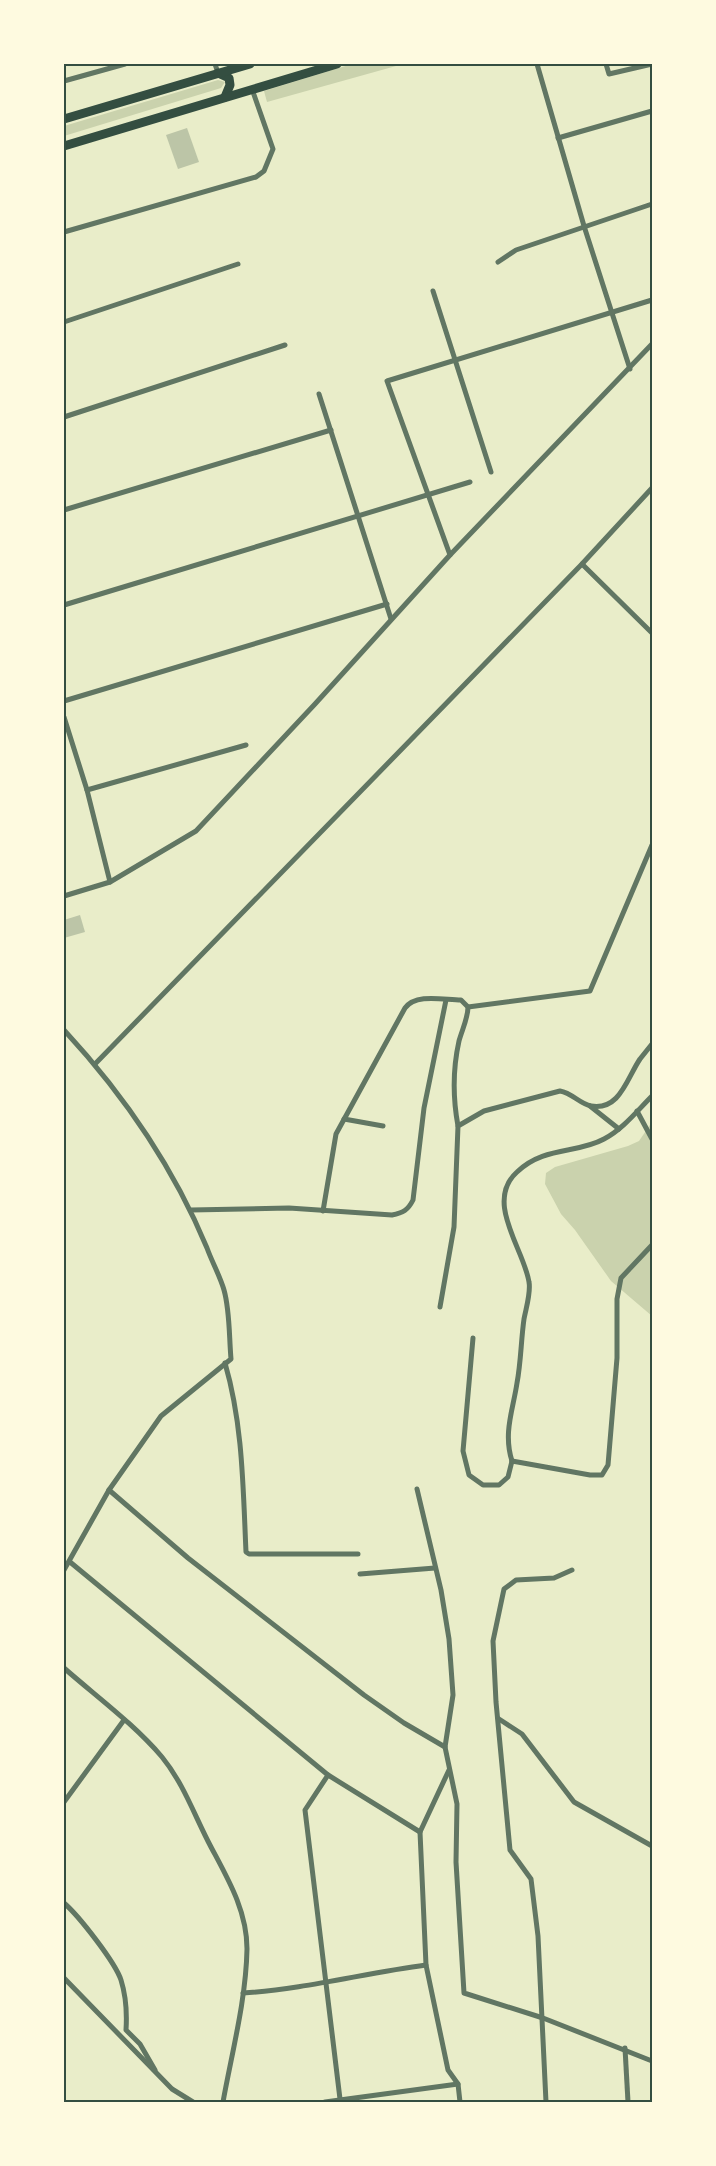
<svg xmlns="http://www.w3.org/2000/svg" width="716" height="2166" viewBox="0 0 716 2166" font-family="'DejaVu Sans',sans-serif">
<style>
.green{fill:#cad2ad}
.building{fill:#bcc5a7}
.lines{fill:none;stroke-linecap:round;stroke-linejoin:round}
.minor{stroke:#617663;stroke-width:5}
.primary{stroke:#344e41;stroke-width:9}
.neatline{fill:none;stroke:#344e41;stroke-width:2}
</style>
<rect width="100%" height="100%" fill="#e9edc9"/>
<g class="green">
<path d="M352,64h44v2l-129,36 -3,-11z"/>
<path d="M218,80l7,2 -4,6 -157,48v-10z"/>
<path d="M652,1122v194l-41,-35 -36,-51 -14,-16 -16,-30 1,-11 9,-6 73,-21 11,-5z"/>
</g>
<g class="building">
<path d="M187,128l12,34 -21,7 -12,-34z"/>
<path d="M80,915l5,17 -21,6v-18z"/>
</g>
<g class="lines">
<g class="minor">
<path d="M215,64l3,9"/>
<path d="M537,64l47,162 46,143"/>
<path d="M606,64l3,10 43,-10"/>
<path d="M64,81l61,-17"/>
<path d="M558,138l94,-27"/>
<path d="M64,232l192,-55 8,-6 9,-22 -21,-60"/>
<path d="M498,262l18,-12 136,-46"/>
<path d="M433,291l58,181"/>
<path d="M64,322l174,-58"/>
<path d="M319,394l72,225"/>
<path d="M64,417l221,-72"/>
<path d="M64,510l267,-80"/>
<path d="M450,555l-63,-174 265,-81"/>
<path d="M582,564l70,69"/>
<path d="M64,605l406,-123"/>
<path d="M64,701l323,-97"/>
<path d="M64,717l23,73 23,92"/>
<path d="M87,790l159,-45"/>
<path d="M64,896l46,-14 86,-51 119,-127 135,-149 202,-211"/>
<path d="M468,1007l122,-16 62,-146"/>
<path d="M64,1030c60,65 109,136 143,218 5,14 13,28 17,42 6,21 5,47 7,69l-70,57 -52,74 -45,80"/>
<path d="M95,1064l487,-500 70,-76"/>
<path d="M590,1106l29,23"/>
<path d="M637,1111l15,28"/>
<path d="M344,1119l39,7"/>
<path d="M191,1210l98,-2 103,7c11,-2 16,-5 21,-15l11,-92 22,-108"/>
<path d="M323,1211l13,-77 69,-126c11,-15 39,-8 56,-8l7,7c0,11 -6,23 -9,34 -6,27 -6,58 -1,85"/>
<path d="M440,1307l14,-80 4,-101 26,-15 76,-20c12,2 20,13 31,15 29,5 36,-28 49,-47 4,-5 8,-10 12,-15"/>
<path d="M473,1338l-10,113 6,24 14,10h16l9,-8 4,-16"/>
<path d="M225,1363c18,62 18,125 21,189l3,2h109"/>
<path d="M512,1461c-9,-28 1,-51 5,-78 4,-21 4,-43 7,-64 2,-11 7,-26 5,-37 -5,-33 -45,-80 -12,-110 27,-26 60,-18 87,-33 19,-10 33,-28 48,-43"/>
<path d="M512,1461l78,14h12l6,-10 9,-107v-59l4,-21 31,-33"/>
<path d="M417,1489l24,101 8,49 4,56 -8,52 12,57 -1,58 8,131 79,25 109,43"/>
<path d="M109,1490l79,68 176,137 40,28 41,24"/>
<path d="M70,1562l258,213 92,57"/>
<path d="M360,1574l75,-6"/>
<path d="M64,1668c33,29 70,56 98,89 22,27 33,60 49,90 17,32 36,64 36,102 -1,51 -15,103 -24,153"/>
<path d="M499,1719l23,15 52,68 78,44"/>
<path d="M449,1770l-29,62 6,133 22,105 10,14 2,18"/>
<path d="M328,1775l-23,35 35,289"/>
<path d="M64,1802l60,-82"/>
<path d="M64,1903c15,13 51,59 57,77 5,16 6,34 5,50l14,14 15,26"/>
<path d="M64,1978l108,111 21,13"/>
<path d="M243,1993c62,-4 122,-20 183,-28"/>
<path d="M625,2048l3,54"/>
<path d="M325,2102l133,-18"/>
<path d="M546,2102l-8,-166 -7,-57 -21,-29 -14,-148 -3,-61 11,-52 12,-9 38,-2 18,-8"/>
</g>
<g class="primary">
<path d="M218,73l11,5 1,7 -5,12"/>
<path d="M64,119l186,-55"/>
<path d="M64,146l273,-82"/>
</g>
</g>
<rect width="716" height="2166" fill="none" stroke="#fefae0" stroke-width="130"/>
<rect x="65" y="65" width="586" height="2036" class="neatline"/>
</svg>
